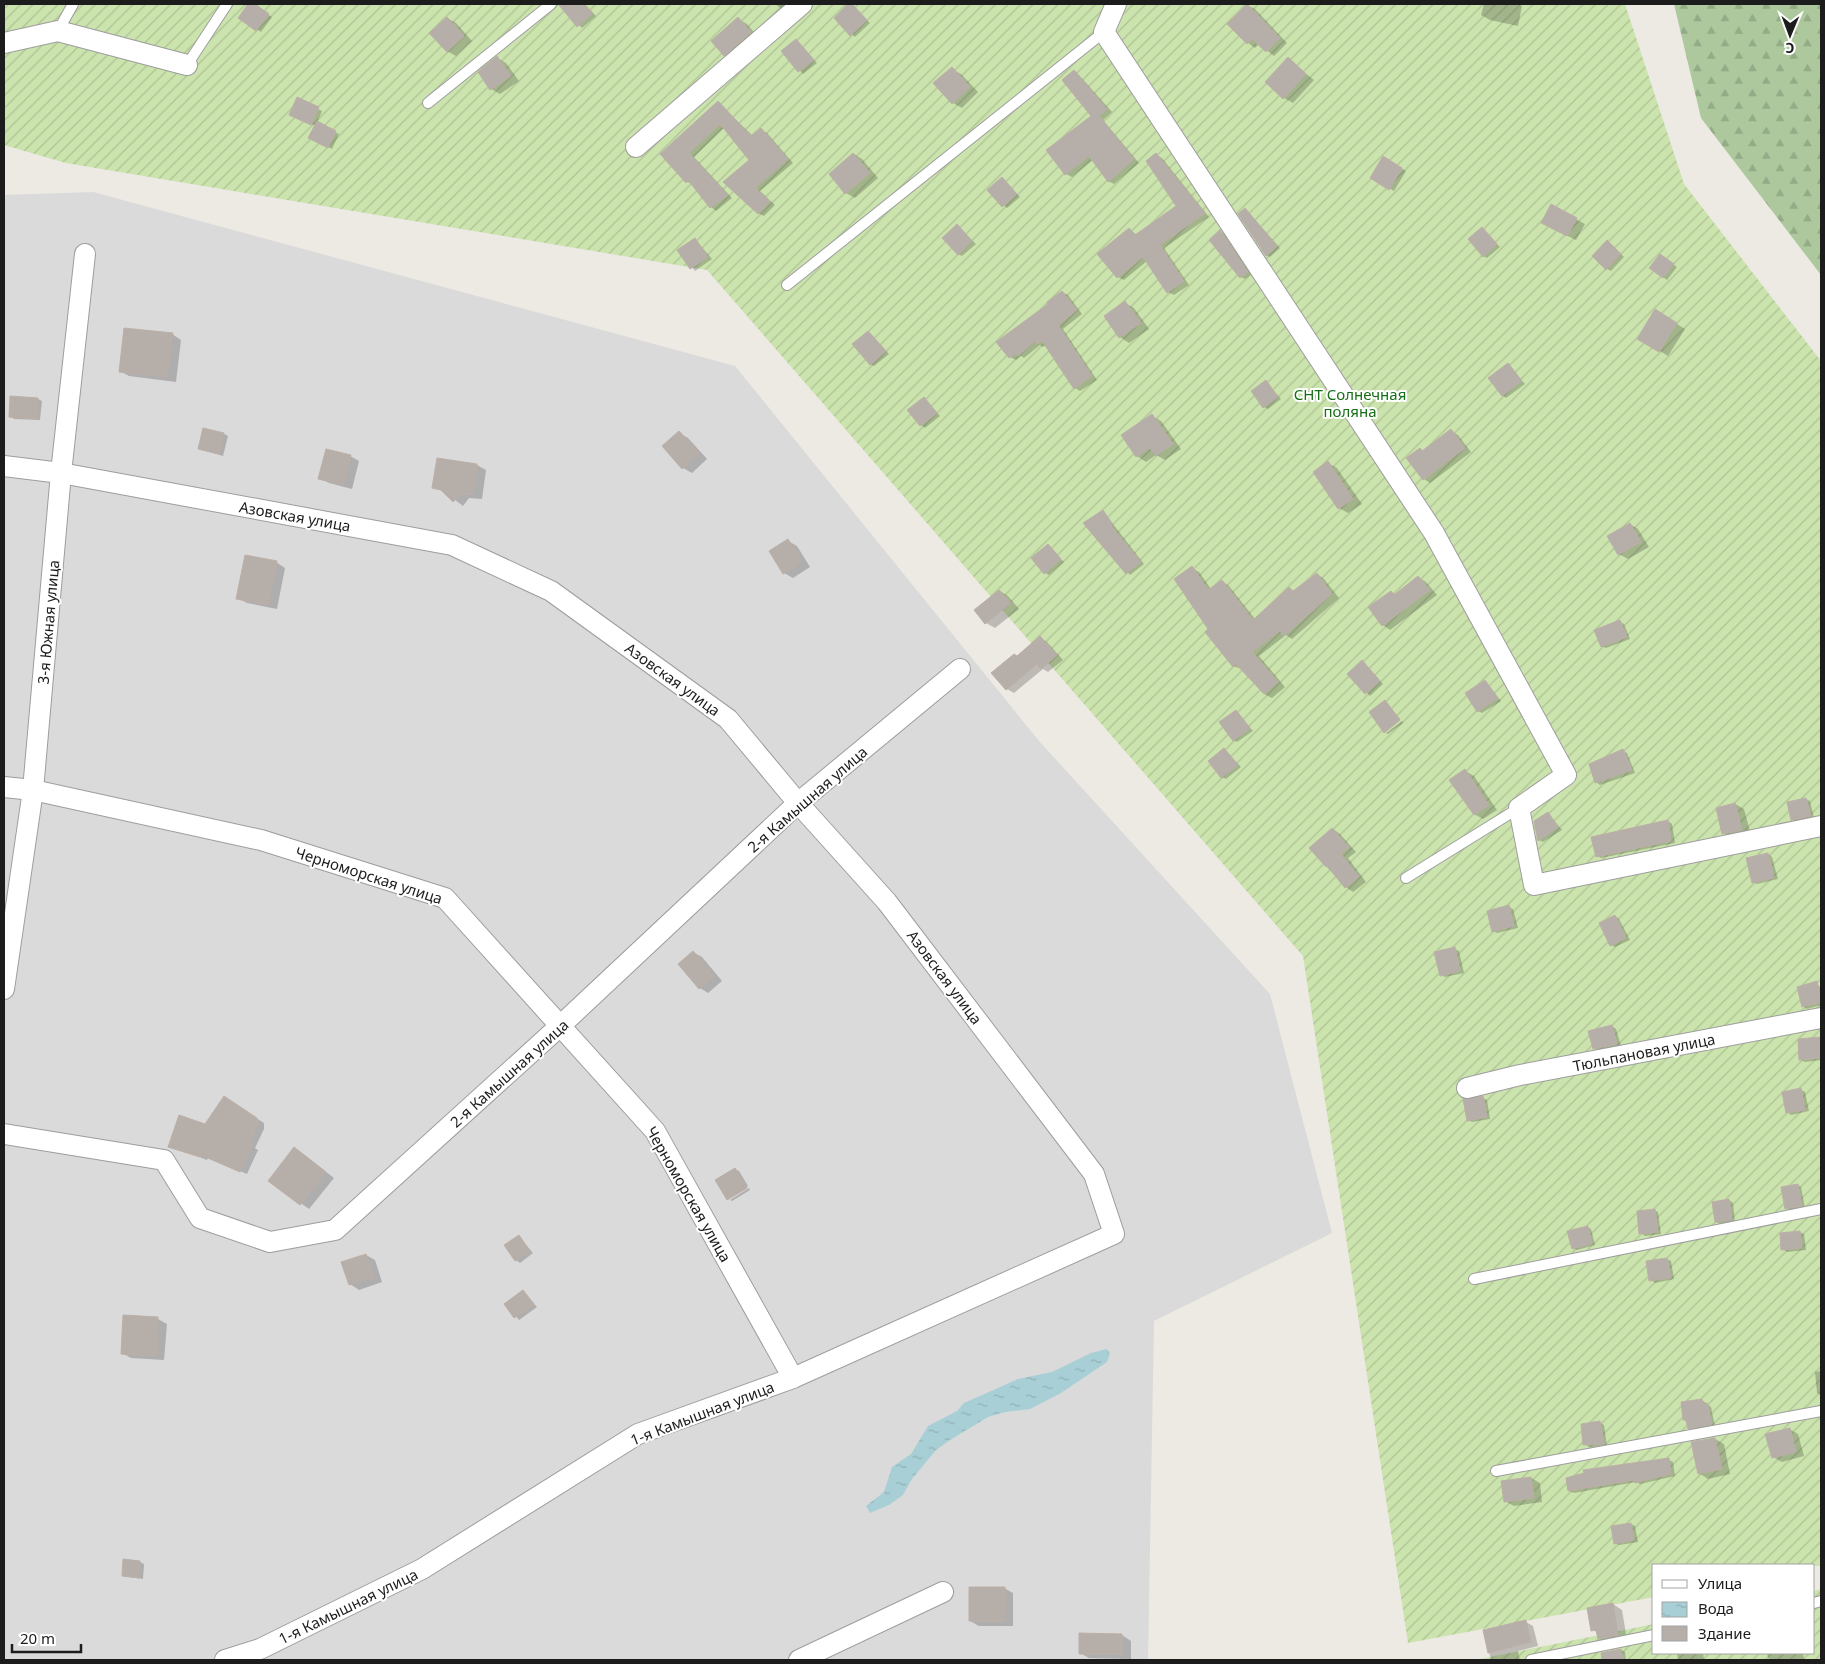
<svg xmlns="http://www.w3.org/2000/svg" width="1825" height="1664" viewBox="0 0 1825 1664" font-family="'Noto Sans',sans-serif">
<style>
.residential{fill:#dadada}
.forest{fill:url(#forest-firs)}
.garden{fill:url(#garden-furrows)}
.water{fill:url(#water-ripples)}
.shadow{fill:#0003}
.building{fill:#b6aea9;stroke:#bdafa7}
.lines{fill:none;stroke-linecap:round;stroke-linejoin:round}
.service-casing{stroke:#9d9d9d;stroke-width:12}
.minor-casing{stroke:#9d9d9d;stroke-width:22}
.service{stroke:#fff;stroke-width:10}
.minor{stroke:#fff;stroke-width:20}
.labels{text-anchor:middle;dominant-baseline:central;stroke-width:4;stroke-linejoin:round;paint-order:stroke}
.park-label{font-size:15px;fill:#166f17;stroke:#fff}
.street-label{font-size:15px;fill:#1c1c1c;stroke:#fff}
</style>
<defs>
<pattern id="forest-firs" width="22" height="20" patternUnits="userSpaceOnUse" patternTransform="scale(1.25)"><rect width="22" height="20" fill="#acc89c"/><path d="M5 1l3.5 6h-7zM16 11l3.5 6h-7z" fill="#93ab86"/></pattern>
<pattern id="garden-furrows" width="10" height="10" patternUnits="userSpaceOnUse" patternTransform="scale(1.25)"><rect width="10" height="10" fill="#cbe3ad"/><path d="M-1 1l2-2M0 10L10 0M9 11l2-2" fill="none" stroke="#aec294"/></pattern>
<pattern id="water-ripples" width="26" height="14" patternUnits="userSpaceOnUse" patternTransform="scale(1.25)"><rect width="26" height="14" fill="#a8cfd6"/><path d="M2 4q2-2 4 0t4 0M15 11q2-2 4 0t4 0" fill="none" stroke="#90b1b7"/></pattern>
</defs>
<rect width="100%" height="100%" fill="#ede9e3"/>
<path class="residential" d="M93,192l642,174 304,375 231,253 62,239 -178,88 -6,339h-1144v-1465z"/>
<path class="forest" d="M1674,4h147v271l-120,-157z"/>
<g class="garden">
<path d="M4,4h1621l59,180 137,177v1205l-167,-1v32l-246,46 -105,-687 -596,-686 -641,-107 -62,-18z"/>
<path d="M1821,1589v71h-346l179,-36v29h160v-62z"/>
</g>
<path class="water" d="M1107,1349l3,5 -3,8 -46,31 -31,16 -25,3 -17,5 -38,23 -14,10 -24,29 -9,16 -14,10 -19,8 -4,-7 18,-14 8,-25 19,-13 17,-28 29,-15 7,-8 54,-24 34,-7 39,-19z"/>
<g class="shadow">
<path d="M250,4l22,13 -11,15 -21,-15z"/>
<path d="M564,4h21l11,12 -14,12 -21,-21z"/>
<path d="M775,4h16l-8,6z"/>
<path d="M850,4l20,19 -15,14 -20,-19z"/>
<path d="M1484,4h34l4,2 -4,20 -28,-6 -9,-5z"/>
<path d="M1247,5l8,4 32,34 -13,13 -15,-12 -4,4 -7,-5z"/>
<path d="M447,18l9,5 16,18 -16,15 -9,-5z"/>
<path d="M738,19l9,5 12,14 -26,22 -9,-5z"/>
<path d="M796,40l21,23 -14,11 -20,-23z"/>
<path d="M497,58l9,5 13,18 -19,13 -9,-5z"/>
<path d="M1288,59l26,21 -21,23 -9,-5z"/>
<path d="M952,69l9,5 17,18 -16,16 -9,-5z"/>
<path d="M1074,72l5,3 33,37 -9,8 36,43 -25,21 -6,-3 -15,-21 -21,17 -6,-3 27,-57z"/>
<path d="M297,99l25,12 -5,12 22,11 -7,15 -22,-12 6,-11 -22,-9z"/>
<path d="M718,103l35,33 8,-6 6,3 26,30 -33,28 15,14 -11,11 -6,-3 -8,-53 -26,-32 -30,29 38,41 -16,13 -5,-4 -18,-23 -6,-2 -26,-28z"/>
<path d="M854,154l8,5 16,19 -23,20 -9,-5z"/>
<path d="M1156,155l6,3 47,59 -45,31 25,37 -15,10 -6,-3 -21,-31 -23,19 -6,-3 11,-48 8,6 41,-28z"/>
<path d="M1383,158l23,13 -12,20 -22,-14z"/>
<path d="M1002,179l18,18 -13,11 -18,-17z"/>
<path d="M1551,206l34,18 -9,16 -25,-12z"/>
<path d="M1245,209l35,39 -10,9 -4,-2z"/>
<path d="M957,226l19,18 -14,12 -4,-2z"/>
<path d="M1482,229l18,18 -13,11 -4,-2z"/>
<path d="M1220,231l4,3 27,40 -6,5 -4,-2z"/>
<path d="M695,239l17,20 -17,12 -16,-20z"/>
<path d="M1611,244l13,13 -13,14 -4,-2z"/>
<path d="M1664,257l13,10 -10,13 -4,-3z"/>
<path d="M1062,292l6,3 14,19 -19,15 34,51 -17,11 -5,-3 -29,-43 -3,2 -3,-2 -16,13 -3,-2 -5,4 -6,-3 40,-53z"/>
<path d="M1125,303l9,5 15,21 -20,14 -9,-6 -15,-20z"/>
<path d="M1664,316l21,13 -17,27 -29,-18z"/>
<path d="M868,332l21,22 -15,12 -4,-2z"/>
<path d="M172,334l9,6 -5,42 -47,-6 -9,-5z"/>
<path d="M1508,365l17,19 -19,14 -4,-3z"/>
<path d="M1266,382l15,17 -13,10 -4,-2z"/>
<path d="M924,398l16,18 -15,12 -4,-3z"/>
<path d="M38,399l4,2 -2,19 -26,-1 -4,-3z"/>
<path d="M1152,416l9,5 20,28 -16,11 -9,-5 -10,7 -9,-6 -14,-20z"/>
<path d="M1451,431l7,4 13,17 -41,31 -6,-4 -4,-30 4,2z"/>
<path d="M679,433l9,5 19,21 -15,14 -9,-5z"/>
<path d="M224,434l4,2 -5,20 -24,-7z"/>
<path d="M350,456l9,5 -7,28 -23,-6 -9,-5z"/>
<path d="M438,459l39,6 9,5 -4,29 -13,-1 -6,8 -17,-13 -12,-6z"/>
<path d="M1328,463l9,5 25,36 -14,9 -9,-5z"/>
<path d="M1103,511l41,53 -14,11 -35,-38 -10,-14z"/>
<path d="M1630,524l8,5 11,18 -21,12 -9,-5z"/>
<path d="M788,541l9,5 13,21 -17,11 -9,-5z"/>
<path d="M1048,546l16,16 -15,13 -4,-2z"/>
<path d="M276,562l9,6 -8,41 -30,-6 -9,-5z"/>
<path d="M1192,568l7,4 12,17 11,-8 7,5 26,33 34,-31 5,3 23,-17 7,5 15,19 -47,41 -6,-4 -27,21 26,31 -13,11 -8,-4 -22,-25 -9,-3 -23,-37z"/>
<path d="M1418,577l8,5 11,13 -47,35 -7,-5 8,-33 5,3z"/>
<path d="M1000,591l8,5 11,13 -24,19 -9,-5z"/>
<path d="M1620,622l4,2 6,15 -24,9 -4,-2z"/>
<path d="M1040,638l7,4 16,18 -15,12 -5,-3 -29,24 -7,-4 -14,-16 25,-16z"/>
<path d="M1362,662l21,22 -13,12 -22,-22z"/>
<path d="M1485,681l16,20 -19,12 -4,-2z"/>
<path d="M1386,702l14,17 -16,12z"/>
<path d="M1236,711l17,20 -16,11 -3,-2z"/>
<path d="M1402,721l1,2 -15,11 -2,-1z"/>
<path d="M1224,749l17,18 -15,12 -4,-2z"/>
<path d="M1623,751l4,2 8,20 -35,12 -4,-3z"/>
<path d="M1465,771l9,5 23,34 -14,9 -9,-5z"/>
<path d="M1806,799l4,2 4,17 -18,4 -4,-3 -4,-16z"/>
<path d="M1735,804l9,5 7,26 -19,4 -9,-6z"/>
<path d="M1548,813l14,17 -19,12 -4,-2z"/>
<path d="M1668,821l4,3 3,19 -74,15 -4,-2z"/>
<path d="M1333,829l7,5 16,18 -8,6 18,24 -13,10 -7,-5 -20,-21z"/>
<path d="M1768,854l4,3 6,22 -21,5 -4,-2z"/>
<path d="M1509,907l4,2 5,19 -21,5 -4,-2z"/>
<path d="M1615,916l4,3 11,21 -15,7 -4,-2z"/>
<path d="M1455,949l4,2 5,22 -19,4 -4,-2z"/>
<path d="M693,952l9,5 20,24 -14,12 -8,-5z"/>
<path d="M1816,983l5,5v17l-14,4 -4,-3z"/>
<path d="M1612,1026l4,3 5,17 -23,5 -4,-3z"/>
<path d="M1821,1038v22l-16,2 -4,-2 -2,-20z"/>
<path d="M1801,1090l4,2 4,19 -18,4 -4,-3z"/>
<path d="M1483,1098l4,2 3,19 -18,3 -4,-2z"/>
<path d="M231,1102l33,21v6l-9,19 3,2 -11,24 -39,-16 -1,2 -37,-14 36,-20z"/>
<path d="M303,1154l31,24 -25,31 -39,-28z"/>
<path d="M735,1169l4,2 9,15 -20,12z"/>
<path d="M1797,1185l4,2 4,21 -15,3 -4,-3z"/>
<path d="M749,1188l1,2 -18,11 -2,-1z"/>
<path d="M1729,1200l4,3 2,19 -15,2 -4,-2z"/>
<path d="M1654,1210l4,2 3,22 -16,2 -4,-3z"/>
<path d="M1587,1227l4,2 4,16 -18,5 -4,-2z"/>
<path d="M1800,1232l4,2 2,16 -19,2 -4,-3 -2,-15z"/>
<path d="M519,1237l14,16 -13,10 -4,-3z"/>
<path d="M366,1255l9,5 7,22 -23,8 -9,-6z"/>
<path d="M1667,1259l4,2 3,18 -19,4 -4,-3z"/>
<path d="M523,1292l14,15 -18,13 -13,-16z"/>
<path d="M158,1319l9,5 -3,36 -33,-2 -9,-5z"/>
<path d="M1821,1371v24l-4,-2 -2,-21z"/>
<path d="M1702,1400l9,7 4,19 -22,4 -9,-11z"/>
<path d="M1600,1423l4,2 3,21 -18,1 -4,-3z"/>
<path d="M1789,1429l9,5 6,22 -22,6 -9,-5z"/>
<path d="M1715,1439l9,5 6,30 -22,5 -9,-6z"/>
<path d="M1669,1460l4,2 2,14 -35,8 -4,-2 -62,11 -5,-2z"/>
<path d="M1531,1478l9,5 2,19 -28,4 -9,-5z"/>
<path d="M1631,1524l4,2 3,16 -19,3 -4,-2z"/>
<path d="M140,1562l4,2 -1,15 -20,-3z"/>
<path d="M1004,1588l9,5v33h-34l-9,-5z"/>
<path d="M1613,1604l9,6 5,30 -19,4 -9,-5 -1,-6 -5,-3z"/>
<path d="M1526,1622l7,4 5,20 -20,5 2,9h-29l-7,-29z"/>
<path d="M1080,1635h42l9,6v18l-42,-1 -9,-5z"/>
<path d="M1621,1650l4,2 1,8h-23l-1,-6z"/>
<path d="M1677,1653h26l1,7h-26z"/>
<path d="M1767,1653h36l1,6 -33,1 -3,-2z"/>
</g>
<g class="building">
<path d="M248,4h7l14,10 -13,17 -18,-13z"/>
<path d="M558,4h26l9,9 -16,14z"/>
<path d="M848,4h4l15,16 -17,16 -16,-18z"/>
<path d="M1247,4l33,34 -14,14 -14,-13 -5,5 -20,-20z"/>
<path d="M447,17l17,19 -17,16 -18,-19z"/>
<path d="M738,17l13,15 -27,24 -13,-15z"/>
<path d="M796,39l18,21 -16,12 -17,-21z"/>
<path d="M497,56l14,20 -21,14 -12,-18z"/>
<path d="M1288,57l18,17 -23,25 -18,-17z"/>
<path d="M952,67l18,20 -18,17 -19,-21z"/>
<path d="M1074,70l33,39 -8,7 35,43 -26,23 -19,-26 -24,19 -19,-25 45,-34 -29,-36z"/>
<path d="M297,97l22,10 -8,18 -22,-10z"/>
<path d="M718,101l33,35 10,-8 27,31 -33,29 15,13 -12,13 -35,-32 26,-22 -29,-36 -31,29 39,42 -18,13 -22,-28 -2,3 -26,-29z"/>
<path d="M317,121l19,10 -8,17 -20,-10z"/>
<path d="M853,153l17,20 -25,21 -16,-20z"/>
<path d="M1156,153l49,60 -45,32 24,36 -17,12 -24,-36 -26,21 -20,-24 32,-26 6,7 41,-29 -30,-45z"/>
<path d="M1383,156l19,12 -13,22 -19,-12z"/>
<path d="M1002,177l15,17 -15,13 -15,-17z"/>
<path d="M1551,204l26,14 -10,18 -26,-13z"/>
<path d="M1245,208l32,38 -11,10 -28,-42z"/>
<path d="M957,224l15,17 -14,14 -16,-17z"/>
<path d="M1482,227l15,17 -14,13 -15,-18z"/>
<path d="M1220,230l28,42 -8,6 -31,-38z"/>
<path d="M695,238l13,19 -18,12 -13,-19z"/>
<path d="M1607,240l14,14 -15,16 -14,-14z"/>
<path d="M1660,254l14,10 -11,14 -14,-10z"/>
<path d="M1062,291l15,19 -19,15 34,51 -18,13 -32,-48 -5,3 -2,-3 -17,15 -2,-3 -7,5 -13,-16 52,-38 -1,-2z"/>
<path d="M1125,301l16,22 -22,15 -15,-22z"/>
<path d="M1655,309l22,14 -18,29 -22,-13z"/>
<path d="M124,328l49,5 -6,44 -48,-5z"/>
<path d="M868,331l18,20 -16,14 -18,-21z"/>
<path d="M1508,363l14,18 -20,15 -14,-18z"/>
<path d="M1266,380l12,17 -15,11 -12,-17z"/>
<path d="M10,396l28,2 -1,21 -28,-2z"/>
<path d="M924,397l13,16 -17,13 -13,-16z"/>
<path d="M1152,414l21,30 -17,12 -6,-8 -14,9 -15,-22z"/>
<path d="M203,428l21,5 -5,21 -21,-5z"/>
<path d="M1451,429l14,19 -42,32 -17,-22 14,-10 2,3z"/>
<path d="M679,431l20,22 -17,16 -20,-23z"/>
<path d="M326,449l25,6 -8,30 -25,-6z"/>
<path d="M437,458l40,6 -4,30h-13l-7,8 -12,-12 -9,-2z"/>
<path d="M1328,461l25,38 -15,10 -25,-37z"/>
<path d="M1103,510l10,15 -2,1 30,36 -15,12 -43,-51z"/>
<path d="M1630,523l11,19 -23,13 -11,-19z"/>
<path d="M788,539l14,23 -19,12 -14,-23z"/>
<path d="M1048,544l13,15 -17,15 -13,-16z"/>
<path d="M245,555l32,6 -9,44 -32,-6z"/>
<path d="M1192,566l16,24 14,-10 31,40 36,-33 4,4 24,-18 15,21 -48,42 -4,-5 -28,21 26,30 -14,12 -28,-30 -3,3 -28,-35 3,-3 -34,-50z"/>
<path d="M1418,576l12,14 -48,36 -14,-19 23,-16 3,4z"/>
<path d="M999,590l12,13 -26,21 -11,-14z"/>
<path d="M1620,620l7,17 -26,10 -7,-17z"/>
<path d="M1040,636l17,19 -16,14 -4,-5 -31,26 -15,-17 23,-19 3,2z"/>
<path d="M1362,660l18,21 -15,13 -18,-20z"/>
<path d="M1485,680l13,18 -21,14 -12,-19z"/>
<path d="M1385,700l15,20 -16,13 -15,-21z"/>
<path d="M1236,710l14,18 -17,13 -14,-19z"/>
<path d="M1224,748l14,17 -17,13 -13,-17z"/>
<path d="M1623,749l9,21 -37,13 -6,-19z"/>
<path d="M1465,769l24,36 -15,10 -25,-35z"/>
<path d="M1806,798l5,18 -20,4 -4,-18z"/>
<path d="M1735,803l7,27 -20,4 -6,-26z"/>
<path d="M1548,812l10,15 -20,14 -4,-20z"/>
<path d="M1668,820l3,21 -75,16 -5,-20z"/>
<path d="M1332,828l17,19 -8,7 18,23 -14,11 -18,-22 -1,1 -17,-19z"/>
<path d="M1768,853l6,25 -22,5 -6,-25z"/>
<path d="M1509,905l5,21 -22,6 -5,-21z"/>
<path d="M1615,915l11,23 -16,8 -11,-23z"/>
<path d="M1455,947l5,24 -20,5 -6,-24z"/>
<path d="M693,951l21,25 -15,13 -21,-25z"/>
<path d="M1817,981l4,21 -19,5 -5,-20z"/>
<path d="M1612,1025l5,19 -24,5 -5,-18z"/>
<path d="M1821,1037v21l-22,2 -1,-21z"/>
<path d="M1801,1088l4,22 -19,3 -4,-21z"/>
<path d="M224,1096l33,22v7l-8,19 3,1 -12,27 -39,-17 -1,2 -32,-10 11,-32 26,9z"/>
<path d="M1483,1096l4,21 -20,4 -4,-22z"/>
<path d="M294,1147l32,25 -26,33 -32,-24z"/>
<path d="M735,1168l12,20 -20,12 -12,-20z"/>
<path d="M1798,1184l4,22 -17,3 -4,-22z"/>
<path d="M1729,1199l3,21 -17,2 -3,-20z"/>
<path d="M1655,1209l3,23 -19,2 -2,-23z"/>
<path d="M1588,1226l4,18 -20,5 -5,-18z"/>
<path d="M1800,1231l2,17 -21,2 -1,-17z"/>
<path d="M519,1235l11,16 -15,10 -11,-16z"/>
<path d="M366,1254l8,23 -25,8 -8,-23z"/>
<path d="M1667,1258l4,20 -22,3 -3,-20z"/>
<path d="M523,1290l11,14 -20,14 -10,-14z"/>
<path d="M123,1315l35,2 -2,39 -35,-2z"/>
<path d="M1702,1399l1,5 4,-1 5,21 -24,5 -2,-9h-3l-2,-18z"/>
<path d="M1600,1421l4,23 -21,1 -2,-21z"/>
<path d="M1790,1428l6,24 -24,6 -7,-24z"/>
<path d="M1715,1438l7,31 -24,5 -7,-32z"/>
<path d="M1669,1458l2,16 -36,9 -1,-3 -66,11 -2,-13 18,-5 -1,-3z"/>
<path d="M1531,1477l3,21 -30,4 -3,-21z"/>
<path d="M1631,1523l3,17 -20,4 -3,-18z"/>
<path d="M123,1559l17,2 -1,17 -17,-2z"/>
<path d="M969,1587h36l-1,34h-35z"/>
<path d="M1613,1603l5,32 -20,4 -2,-9 -5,1 -4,-23z"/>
<path d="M1526,1620l5,22 -43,11 -5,-23z"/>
<path d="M1079,1633l43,1v20h-43z"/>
<path d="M1621,1649l2,11h-21l-1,-7z"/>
</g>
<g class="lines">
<defs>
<g id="service">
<path d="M58,31l15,-27"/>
<path d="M187,65l40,-61"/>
<path d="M428,103l123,-99"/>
<path d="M787,285l317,-253"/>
<path d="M1406,878l113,-70"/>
<path d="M1474,1279l347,-70"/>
<path d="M1496,1471l325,-60"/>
<path d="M1814,1603l7,-2"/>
<path d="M1531,1660l123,-25"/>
</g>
<g id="minor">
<path d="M1116,4l-12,28 330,501 132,242 -47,33 15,77 287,-59"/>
<path d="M4,43l54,-12 129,34"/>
<path d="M636,147l166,-143"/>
<path d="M4,466l57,7 391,72 99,46 177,128 70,84 89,99 207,272 20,60 -321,144 -155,56 -216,135 -162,80 -35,11"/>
<path d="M4,787l29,3 228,50 184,58 210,233 138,247"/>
<path d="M4,989l29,-199 28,-317 24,-219"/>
<path d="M1467,1088l53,-13 301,-57"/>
<path d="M4,1134l160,26 36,58 70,24 65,-12 225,-204 238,-223 162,-134"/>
<path d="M799,1660l144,-68"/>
</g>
</defs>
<use href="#service" class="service-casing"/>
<use href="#minor" class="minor-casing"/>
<use href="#service" class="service"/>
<use href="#minor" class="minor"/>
</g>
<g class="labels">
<g class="park-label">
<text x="1350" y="394">СНТ Солнечная<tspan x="1350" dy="17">поляна</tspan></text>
</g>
<g class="street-label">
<text transform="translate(295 516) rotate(10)">Азовская улица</text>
<text transform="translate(48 622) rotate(-85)">3-я Южная улица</text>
<text transform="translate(673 679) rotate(36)">Азовская улица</text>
<text transform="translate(807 799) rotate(-41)">2-я Камышная улица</text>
<text transform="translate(369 875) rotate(18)">Черноморская улица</text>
<text transform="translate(945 977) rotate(53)">Азовская улица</text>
<text transform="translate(1644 1052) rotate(-11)">Тюльпановая улица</text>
<text transform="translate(509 1073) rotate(-42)">2-я Камышная улица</text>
<text transform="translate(689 1194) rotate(60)">Черноморская улица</text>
<text transform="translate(702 1413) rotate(-21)">1-я Камышная улица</text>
<text transform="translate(348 1606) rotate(-26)">1-я Камышная улица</text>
</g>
</g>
<rect width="1825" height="1664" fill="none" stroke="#1c1c1c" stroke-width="10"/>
<rect x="1652" y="1564" width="162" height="90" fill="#ffffff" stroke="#a4a4a4"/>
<rect x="1662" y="1580" width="25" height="8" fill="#ffffff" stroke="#a4a4a4"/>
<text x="1698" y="1589" font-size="15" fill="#1c1c1c">Улица</text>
<rect x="1662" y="1602" width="25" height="15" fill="url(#water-ripples)" stroke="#a4a4a4"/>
<text x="1698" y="1614" font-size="15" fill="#1c1c1c">Вода</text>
<rect x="1662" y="1626" width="25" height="15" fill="#b6aea9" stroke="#a4a4a4"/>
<text x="1698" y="1639" font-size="15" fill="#1c1c1c">Здание</text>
<g transform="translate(1790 35) rotate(181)" stroke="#ffffff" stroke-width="4" paint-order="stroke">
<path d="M0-4L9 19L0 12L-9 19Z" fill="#1c1c1c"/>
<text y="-8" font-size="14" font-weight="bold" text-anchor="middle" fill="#1c1c1c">С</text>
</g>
<path d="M12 1644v8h69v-8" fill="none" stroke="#1c1c1c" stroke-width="2.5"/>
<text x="20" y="1644" font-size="15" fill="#1c1c1c" stroke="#ffffff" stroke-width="4" paint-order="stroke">20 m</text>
</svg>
